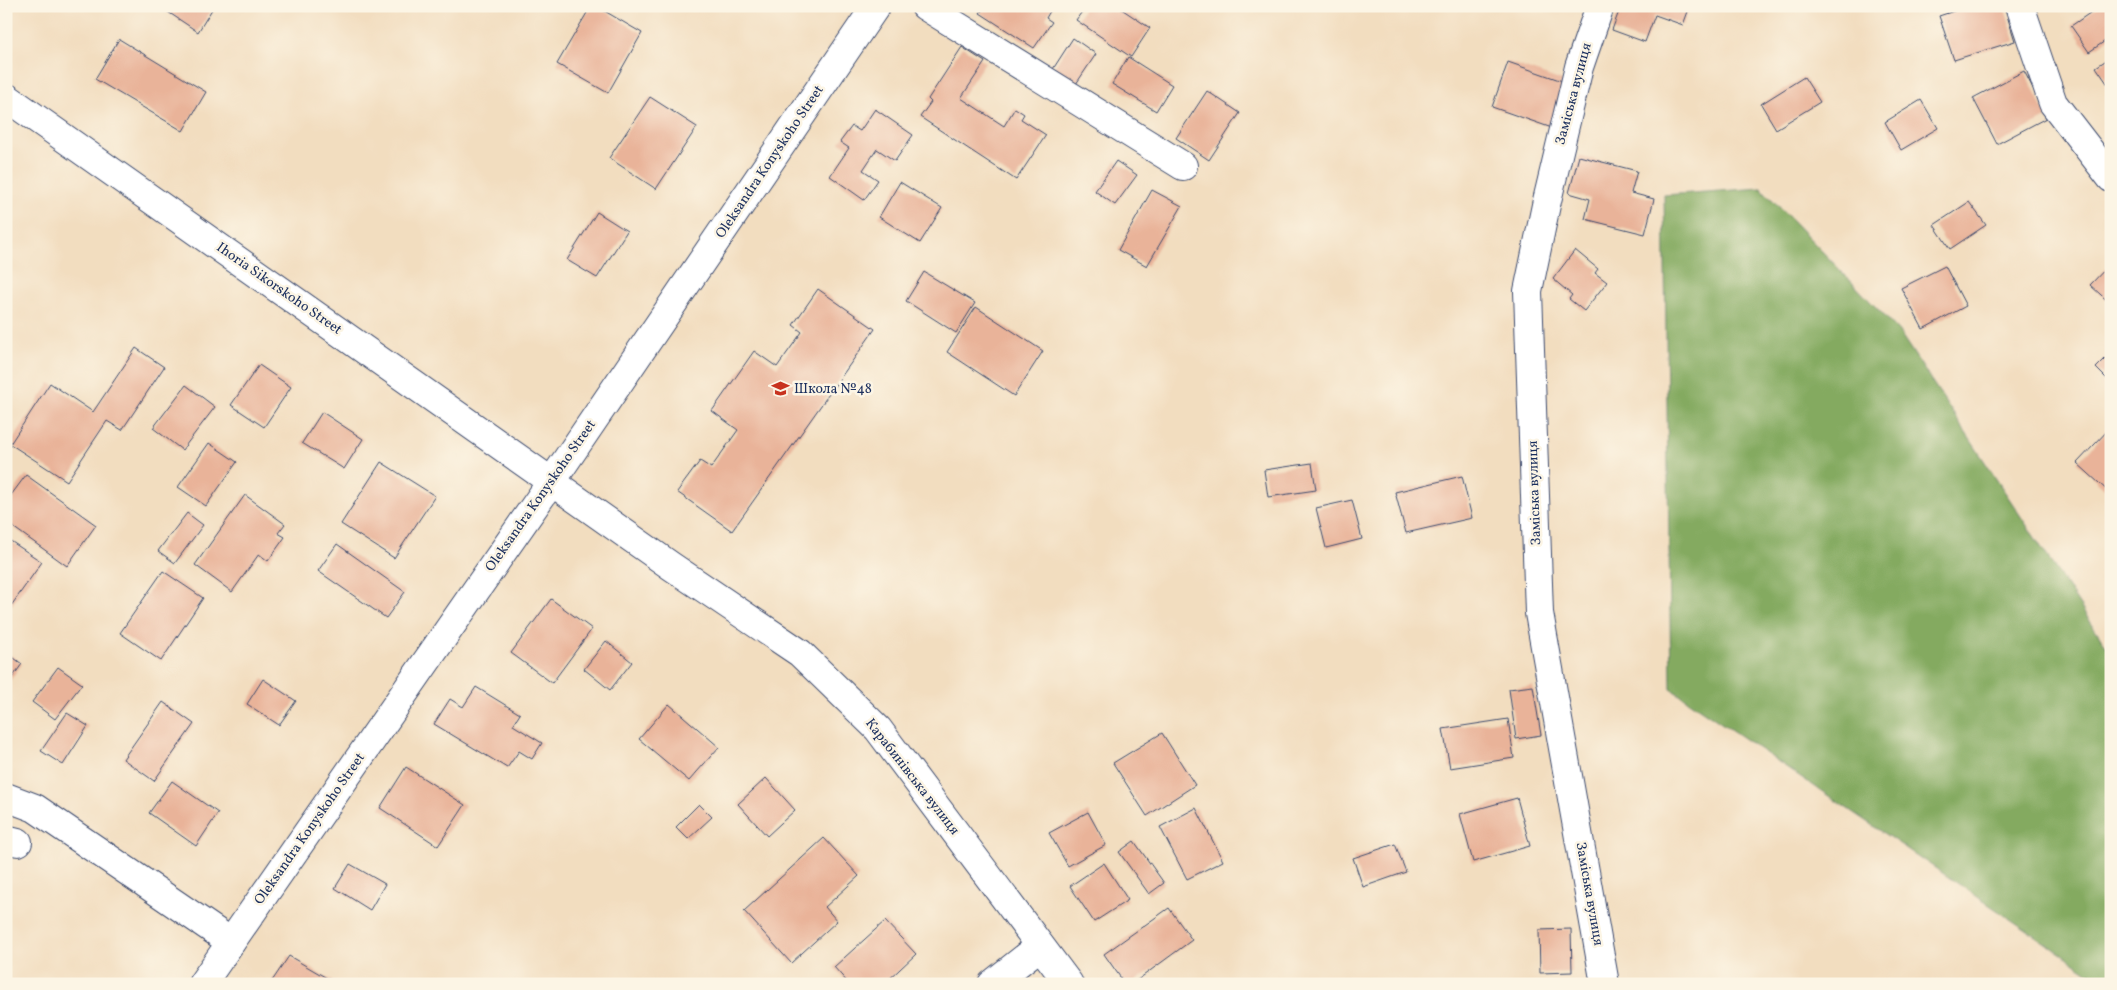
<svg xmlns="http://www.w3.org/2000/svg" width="2117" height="990" viewBox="0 0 2117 990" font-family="Vollkorn,serif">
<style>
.forest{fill:#84aa60;stroke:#506c5f}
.building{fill:#e9b399}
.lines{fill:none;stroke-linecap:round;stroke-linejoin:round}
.minor-casing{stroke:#3b496d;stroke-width:30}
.minor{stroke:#fff;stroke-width:28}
.labels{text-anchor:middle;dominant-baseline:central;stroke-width:5;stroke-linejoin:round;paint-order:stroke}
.street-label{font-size:14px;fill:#1b2f5e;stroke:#fcf5e5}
.poi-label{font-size:14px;fill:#1b2f5e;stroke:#fcf5e5;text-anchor:start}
</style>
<rect width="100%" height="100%" fill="#fcf5e5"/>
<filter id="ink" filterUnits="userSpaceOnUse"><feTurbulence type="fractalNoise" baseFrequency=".02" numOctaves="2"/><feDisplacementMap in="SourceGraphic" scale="10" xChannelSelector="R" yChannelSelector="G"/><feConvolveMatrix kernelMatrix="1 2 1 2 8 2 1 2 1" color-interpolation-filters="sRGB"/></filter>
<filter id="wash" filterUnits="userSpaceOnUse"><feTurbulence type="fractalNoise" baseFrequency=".0096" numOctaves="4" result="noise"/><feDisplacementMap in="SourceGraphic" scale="20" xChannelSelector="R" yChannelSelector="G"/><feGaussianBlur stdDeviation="1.12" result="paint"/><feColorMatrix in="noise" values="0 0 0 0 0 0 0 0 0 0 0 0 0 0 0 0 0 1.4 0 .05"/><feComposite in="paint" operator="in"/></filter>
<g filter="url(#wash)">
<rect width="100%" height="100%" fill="#f2ddbf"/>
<path class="forest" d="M1761,188l137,142 213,323v331h-5l-435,-295 -7,-494z"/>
<g id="blocks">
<g class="building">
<path d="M159,6h55l-16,26z"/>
<path d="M591,6h5l46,27 -34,60 -51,-29z"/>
<path d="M985,6h68l-7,12 6,4 -18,26 -54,-35z"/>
<path d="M1086,6h31l33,22 -19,29 -55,-37z"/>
<path d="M1621,6h69l-7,19 -28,-10 -10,27 -33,-12z"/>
<path d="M1969,6h35l11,35 -61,19 -15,-44z"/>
<path d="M2100,6l11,1v30l-22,15 -18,-26z"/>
<path d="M1073,38l23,16 -20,30 -23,-15z"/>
<path d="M119,39l87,53 -23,39 -88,-52z"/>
<path d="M962,47l23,15 -24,36 43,28 11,-18 9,6 -3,5 25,16 -30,45 -96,-63 11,-15 -3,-3z"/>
<path d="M1128,57l44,28 -16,26 -44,-27z"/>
<path d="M2111,57v32l-15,-22z"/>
<path d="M1508,62l60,21 -16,45 -60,-21z"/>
<path d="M2024,71l24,46 -51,27 -24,-46z"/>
<path d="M1804,77l16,25 -44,27 -15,-25z"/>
<path d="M1207,91l33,22 -31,47 -33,-22z"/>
<path d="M650,97l47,30 -41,62 -47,-31z"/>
<path d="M1921,100l17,28 -37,22 -16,-28z"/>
<path d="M875,109l38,26 -18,26 -18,-12 -14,21 15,10 -14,20 -34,-24 19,-28 -9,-6 12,-16 8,5z"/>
<path d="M1579,156l58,15 -6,22 23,6 -9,35 -60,-15 5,-20 -21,-6z"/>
<path d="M1116,161l21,14 -22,30 -20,-14z"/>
<path d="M900,182l42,26 -22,35 -41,-26z"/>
<path d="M1152,190l30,16 -35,60 -29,-16z"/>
<path d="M1969,202l17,23 -36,24 -16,-24z"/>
<path d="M597,212l30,19 -30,47 -30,-18z"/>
<path d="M1575,250l23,19 -3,4 12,9 -23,29 -15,-12 3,-4 -19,-16z"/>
<path d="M2111,263v41l-21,-19z"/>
<path d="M1945,266l21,40 -43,23 -22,-41z"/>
<path d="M924,272l51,31 -19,30 -50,-32z"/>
<path d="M818,289l57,40 -143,202 -55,-39 23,-31 11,7 27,-38 -26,-19 42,-60 23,16 25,-35 -9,-7z"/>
<path d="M976,307l67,44 -29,45 -67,-44z"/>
<path d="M136,348l28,19 -42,63 -15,-9 -40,60 -57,-37 40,-61 43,29z"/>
<path d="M2111,353v30l-15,-15z"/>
<path d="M259,365l32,22 -27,40 -33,-22z"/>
<path d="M186,385l29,22 -33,43 -29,-22z"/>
<path d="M322,412l41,27 -19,30 -42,-26z"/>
<path d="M2111,427v65l-1,1 -33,-30z"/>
<path d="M209,443l28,19 -31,44 -28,-19z"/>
<path d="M381,462l54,34 -41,62 -53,-34z"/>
<path d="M1312,463l4,27 -48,7 -4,-27z"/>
<path d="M26,475l70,50 -29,41 -61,-44v-20z"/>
<path d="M1462,476l10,42 -66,15 -11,-41z"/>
<path d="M245,495l40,29 -7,9 7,4 -17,24 -9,-7 -27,38 -37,-27z"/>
<path d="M1352,500l10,39 -36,9 -10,-40z"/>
<path d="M187,513l16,12 -28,38 -17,-12z"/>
<path d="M6,538l36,24 -36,51z"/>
<path d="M337,544l68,48 -19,26 -68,-47z"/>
<path d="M163,571l40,27 -42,63 -41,-28z"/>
<path d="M551,599l41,30 -40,54 -41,-30z"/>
<path d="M606,641l26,21 -22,28 -26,-21z"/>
<path d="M6,652l16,12 -16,22z"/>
<path d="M58,667l24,17 -27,35 -23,-17z"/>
<path d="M263,679l33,22 -17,24 -32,-21z"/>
<path d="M1533,686l8,49 -25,4 -7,-50z"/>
<path d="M476,687l44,27 -7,11 29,18 -10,16 -13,-8 -12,17 -73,-44 16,-25 13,8z"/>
<path d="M163,702l31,22 -40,57 -31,-22z"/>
<path d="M669,704l50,43 -30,34 -50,-42z"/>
<path d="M67,713l21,13 -25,39 -22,-14z"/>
<path d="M1508,719l6,39 -64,10 -7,-39z"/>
<path d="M1162,733l33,52 -48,31 -34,-53z"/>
<path d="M406,767l59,38 -27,41 -58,-38z"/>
<path d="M766,778l29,32 -28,26 -29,-32z"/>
<path d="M172,781l46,32 -22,33 -47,-33z"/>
<path d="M1517,798l13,48 -57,16 -13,-48z"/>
<path d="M699,804l13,13 -24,22 -12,-12z"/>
<path d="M1196,808l27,53 -36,18 -27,-52z"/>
<path d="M1088,812l18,33 -38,21 -19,-33z"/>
<path d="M824,838l35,38 -34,31 12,14 -46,42 -47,-52z"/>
<path d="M1134,841l30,42 -15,11 -30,-42z"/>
<path d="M1395,844l11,28 -43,15 -10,-29z"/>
<path d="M1104,863l24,37 -34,22 -24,-36z"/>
<path d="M350,864l35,20 -15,26 -35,-22z"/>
<path d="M1169,908l23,32 -60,44h-7l-21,-30z"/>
<path d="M885,921l31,33 -32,30h-35l-15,-17z"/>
<path d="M1571,929l1,43 -32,1 -1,-43z"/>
<path d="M289,956l48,28h-67z"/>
</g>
</g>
</g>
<g filter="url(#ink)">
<use href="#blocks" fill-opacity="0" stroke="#3b496d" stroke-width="1"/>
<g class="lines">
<defs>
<g id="minor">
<path d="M925,6l258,160"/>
<path d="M1600,6l-21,61 -33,138 -18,86 11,322 66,371"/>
<path d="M2020,6l33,97 58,75"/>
<path d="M6,97l665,469 129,87 78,76 191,255"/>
<path d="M6,797l29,11 196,134"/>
<path d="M6,839l12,3"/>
<path d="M202,984l350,-503 324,-475"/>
<path d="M992,984l48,-38"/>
</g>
</defs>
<use href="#minor" class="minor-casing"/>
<use href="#minor" class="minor"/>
</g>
</g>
<defs>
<symbol id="school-bare" viewBox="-9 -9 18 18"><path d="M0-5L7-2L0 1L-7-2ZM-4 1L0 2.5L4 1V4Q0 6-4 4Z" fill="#c8321e" stroke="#fcf5e5" stroke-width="2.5" paint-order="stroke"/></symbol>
</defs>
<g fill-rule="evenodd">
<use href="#school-bare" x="768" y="376" width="25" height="25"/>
</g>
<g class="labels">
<g class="street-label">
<text transform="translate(1574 94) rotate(-75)">Заміська вулиця</text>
<text transform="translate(770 162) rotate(-56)">Oleksandra Konyskoho Street</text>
<text transform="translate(279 289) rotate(35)">Ihoria Sikorskoho Street</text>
<text transform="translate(1535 493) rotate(-92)">Заміська вулиця</text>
<text transform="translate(541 496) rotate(-55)">Oleksandra Konyskoho Street</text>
<text transform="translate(912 777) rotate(52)">Карабинівська вулиця</text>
<text transform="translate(310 829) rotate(-55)">Oleksandra Konyskoho Street</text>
<text transform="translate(1589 894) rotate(80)">Заміська вулиця</text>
</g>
<g class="poi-label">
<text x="794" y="389">Школа №48</text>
</g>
</g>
<rect width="2117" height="990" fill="none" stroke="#fcf5e5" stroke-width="25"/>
</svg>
